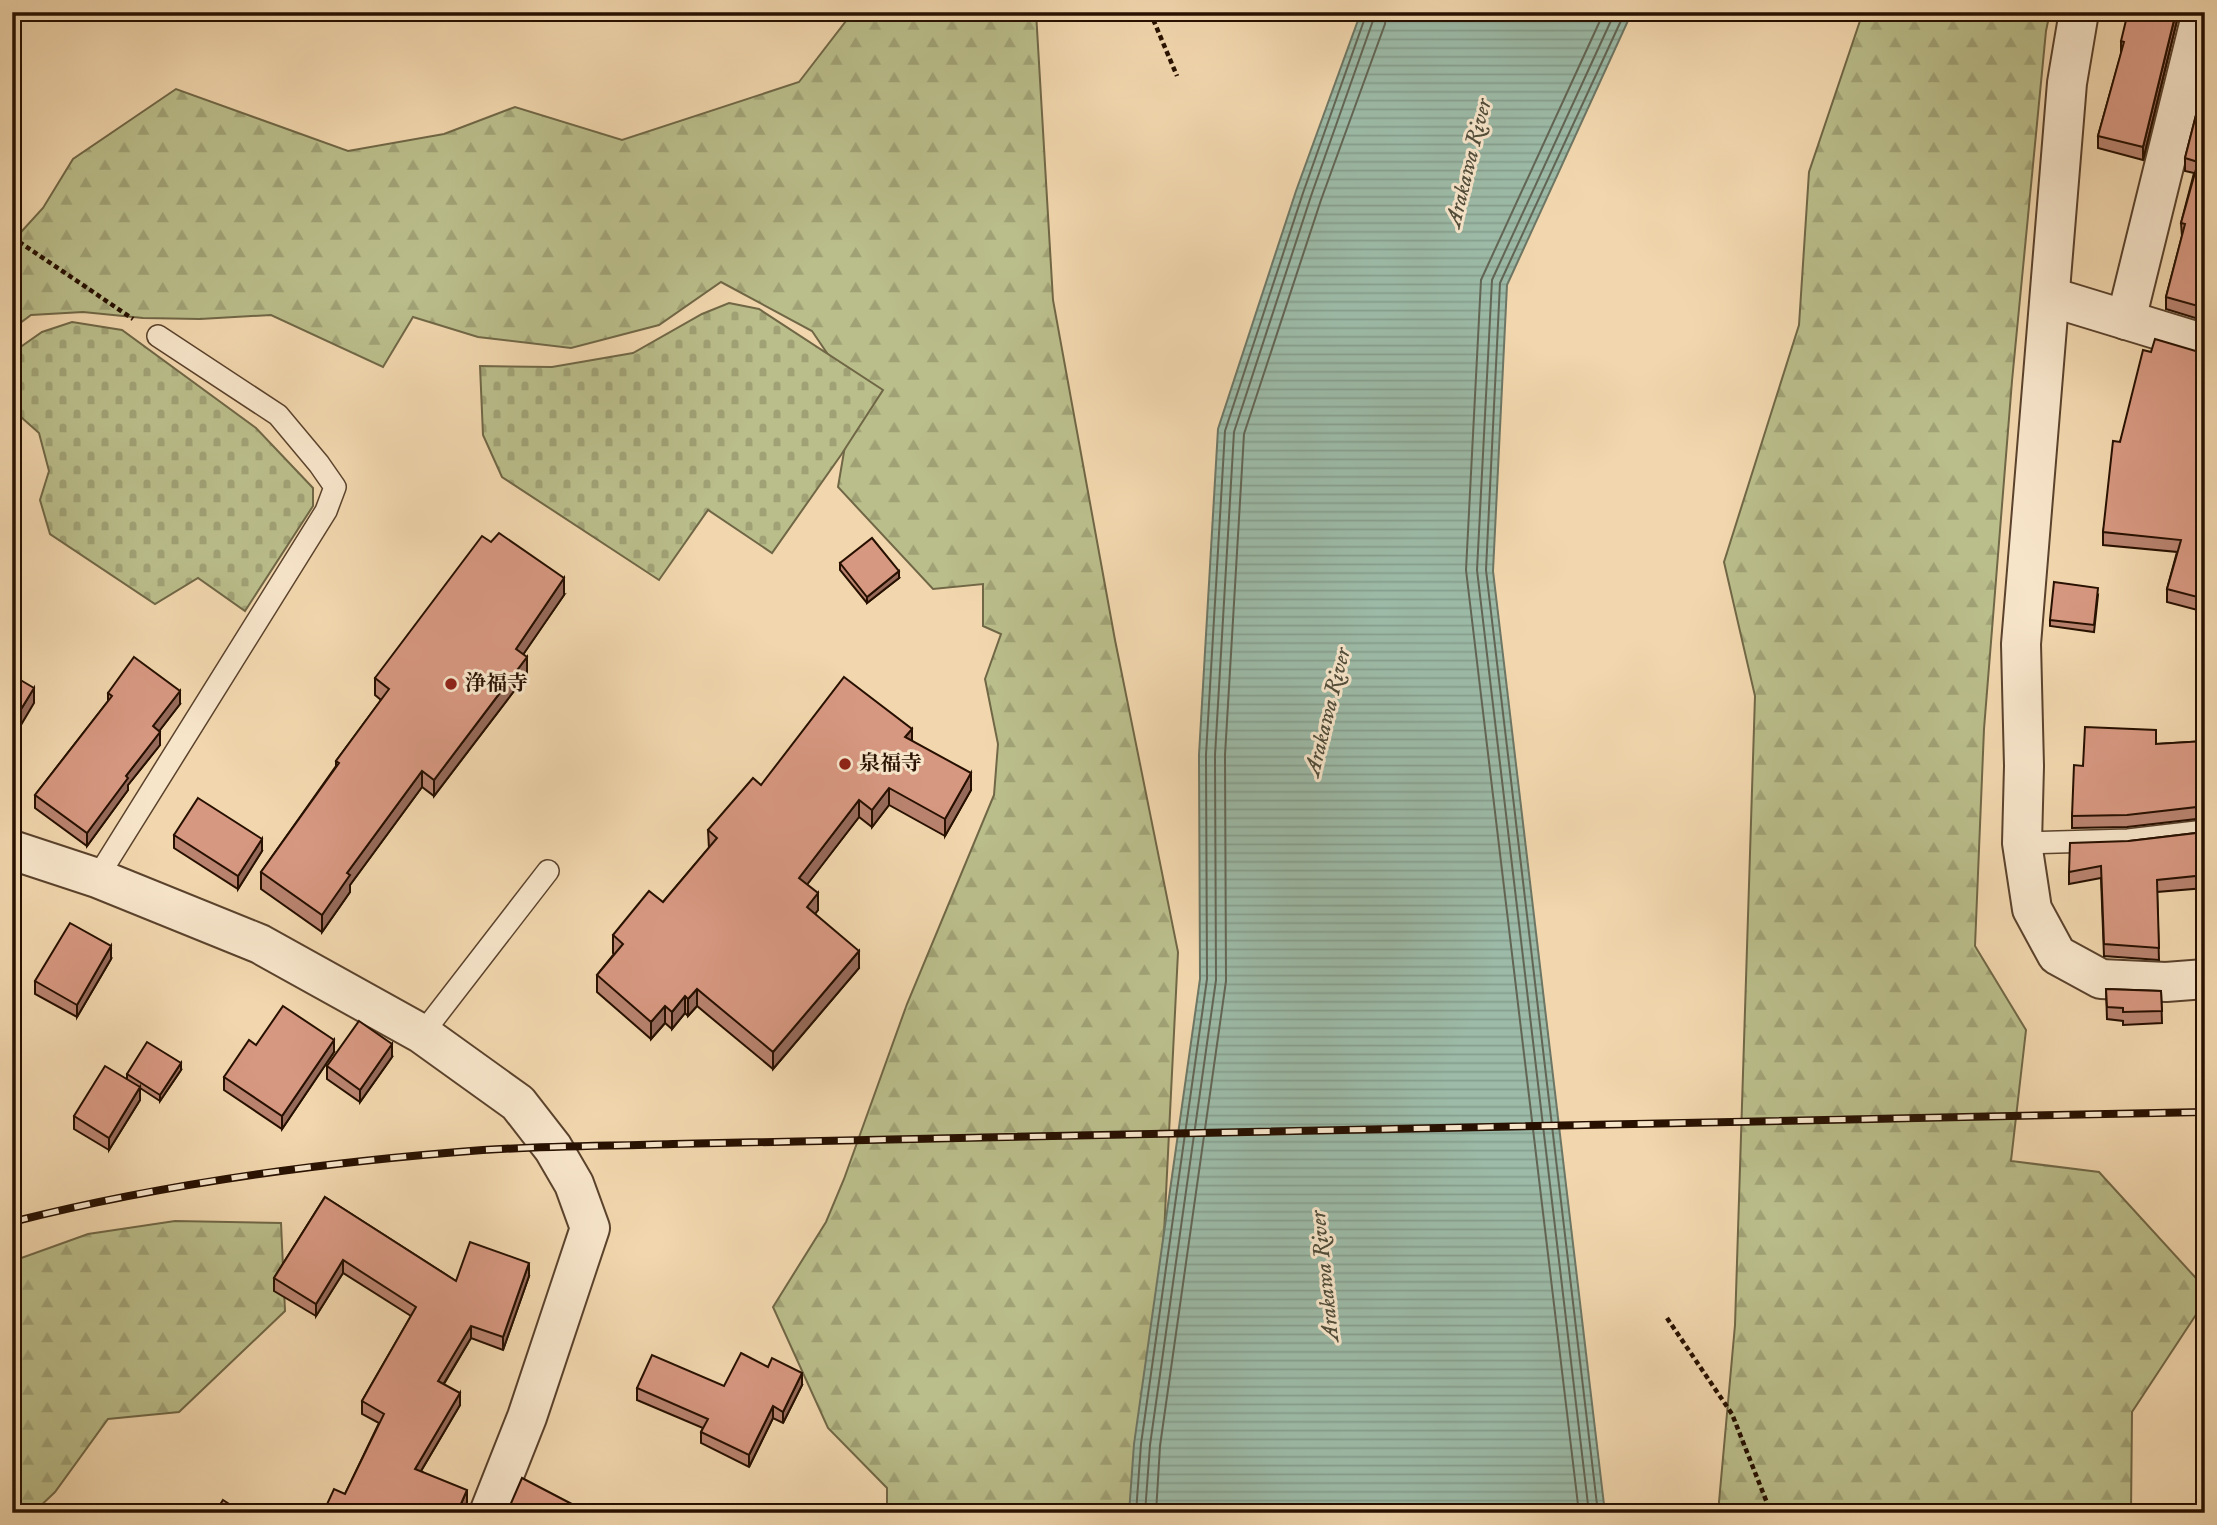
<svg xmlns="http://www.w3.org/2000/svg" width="2217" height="1525" viewBox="0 0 2217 1525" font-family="'IM FELL English','Noto Serif JP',serif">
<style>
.forest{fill:url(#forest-firs);stroke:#706746;stroke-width:2}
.cemetery{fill:url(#cemetery-stones);stroke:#706746;stroke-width:2}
.water{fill:url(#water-rules);stroke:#6d7664;stroke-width:2}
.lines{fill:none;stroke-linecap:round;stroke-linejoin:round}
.shore{stroke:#626554;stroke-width:2}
.service-casing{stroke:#5a422c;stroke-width:24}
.minor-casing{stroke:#5a422c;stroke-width:42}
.path{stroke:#271000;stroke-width:4.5;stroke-dasharray:5 3.5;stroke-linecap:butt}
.service{stroke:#f7e5ca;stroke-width:21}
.minor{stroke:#f7e5ca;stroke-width:38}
.rail-casing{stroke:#271000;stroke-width:8}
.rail{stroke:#f7e5ca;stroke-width:5;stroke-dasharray:16;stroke-linecap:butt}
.wall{fill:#b9836f;stroke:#271000;stroke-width:2}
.shaded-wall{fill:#966a5a;stroke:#271000;stroke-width:2}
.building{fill:#d79881;stroke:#271000;stroke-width:2}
.poi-dot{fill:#8f2418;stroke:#f7e5ca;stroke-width:2.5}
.labels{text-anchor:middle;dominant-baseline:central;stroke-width:6;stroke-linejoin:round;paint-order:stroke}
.poi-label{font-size:21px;font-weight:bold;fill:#271000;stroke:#f7e5ca;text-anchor:start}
.water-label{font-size:23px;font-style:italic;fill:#504c3a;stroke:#f7e5ca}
</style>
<defs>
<pattern id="forest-firs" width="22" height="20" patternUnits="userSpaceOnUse" patternTransform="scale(1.75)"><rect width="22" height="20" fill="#babe8b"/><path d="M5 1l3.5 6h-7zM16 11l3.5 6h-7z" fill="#a0a276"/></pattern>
<pattern id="cemetery-stones" width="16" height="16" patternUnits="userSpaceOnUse" patternTransform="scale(1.75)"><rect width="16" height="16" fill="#babe8b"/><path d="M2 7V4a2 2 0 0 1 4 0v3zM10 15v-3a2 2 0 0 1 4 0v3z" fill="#a0a276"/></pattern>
<pattern id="water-rules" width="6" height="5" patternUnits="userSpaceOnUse" patternTransform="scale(1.75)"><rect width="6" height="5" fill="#9cbaa7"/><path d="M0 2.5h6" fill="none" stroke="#869f8e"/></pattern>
</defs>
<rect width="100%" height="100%" fill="#f2d7ae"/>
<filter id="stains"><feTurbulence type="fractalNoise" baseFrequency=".00286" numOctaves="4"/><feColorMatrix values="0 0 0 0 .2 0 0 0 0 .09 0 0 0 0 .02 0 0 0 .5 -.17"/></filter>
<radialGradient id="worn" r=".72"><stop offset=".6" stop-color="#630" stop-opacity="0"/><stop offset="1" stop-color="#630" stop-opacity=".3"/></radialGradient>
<g class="forest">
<path d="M847,12h189l17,288 62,340 63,312 -14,282 -29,279h-248v-25l-59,-60 -55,-121 53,-85 18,-43 63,-175 87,-209 4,-51 -13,-65 16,-45 -18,-8v-42l-50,5 -95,-102 16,-94 -42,-62 -91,-49 -62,43 -88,23 -93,-11 -65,-20 -30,50 -112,-52 -71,4 -57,-1 -60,-6 -52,3 -19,14v-87l31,-34 30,-49 103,-70 172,62 96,-17 71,-27 107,33 177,-58 50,-65z"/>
<path d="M1863,12h187l-4,19 -34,350 -28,348 -9,217 51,84 -15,131 88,11 106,116v13l-73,111 -1,101h-412v-11l16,-177 20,-629 -31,-134 75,-237 10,-153z"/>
<path d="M12,1161l9,9 -8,91 75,-27 87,-13 106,2 4,88 -106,101 -71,7 -53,73 -22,21h-21z"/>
</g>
<g class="cemetery">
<path d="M729,303l30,6 124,81 -42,65 -69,98 -64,-43 -49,70 -157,-103 -19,-42 -3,-69 72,1 81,-14 69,-39z"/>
<path d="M72,322l50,8 134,98 57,60v18l-68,105 -47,-33 -43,26 -105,-70 -10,-34 9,-29 -10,-38 -27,-24v-56l30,-21z"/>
</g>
<path class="water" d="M1361,12h271l-125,273 -14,286 112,942h-476l5,-69 66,-465 -1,-224 19,-326 78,-238z"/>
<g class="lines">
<g class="shore">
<path d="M1136,1513l5,-69 66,-465 -1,-224 19,-324 78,-238 64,-181"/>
<path d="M1145,1513l5,-68 66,-465 -1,-225 19,-323 77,-236 65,-184"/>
<path d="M1156,1513l4,-67 66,-465 -1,-226 19,-321 77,-234 64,-176 1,-12"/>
<path d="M1579,1513l-113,-943 15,-290 123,-268"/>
<path d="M1589,1513l-112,-943 15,-290 123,-268"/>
<path d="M1598,1513l-112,-943 14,-287 125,-271"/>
</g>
<defs>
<g id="service">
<path d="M2022,843l106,-3 77,-9"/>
<path d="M97,878l229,-367 9,-24 -16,-23 -41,-49 -120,-79"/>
<path d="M422,1034l126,-163"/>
</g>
<g id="minor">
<path d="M2079,12l-12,71 -46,561 3,122 -2,77 10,66 25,46 44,24 65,3 39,-3"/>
<path d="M2051,297l154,47"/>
<path d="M2126,320l76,-308"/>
<path d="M12,850l85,28 163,66 162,90 96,69 35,45 21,36 16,44 -63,189 -38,96"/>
</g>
</defs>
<use href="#service" class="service-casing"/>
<use href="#minor" class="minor-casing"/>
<g class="path">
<path d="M1150,12l27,64"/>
<path d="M12,237l121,82"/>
<path d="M1667,1318l65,96 39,99"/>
</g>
<use href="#service" class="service"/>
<use href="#minor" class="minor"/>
<defs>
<path id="rail" d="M12,1222c154,-39 312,-60 471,-72 63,-4 127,-4 190,-6l1532,-32"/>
</defs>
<use href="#rail" class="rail-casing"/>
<use href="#rail" class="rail"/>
</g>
<g class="wall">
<path d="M2179,12l-36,148 -45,-12v-12l23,-82v-13z"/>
<path d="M2205,80v241l-39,-12v-12l16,-61 -1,-13 13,-50 -9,-2v-13z"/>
<path d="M2151,352l54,1v259l-38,-10v-13l10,-37 -74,-7v-13l17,-90z"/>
<path d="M840,563l59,15 -32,25 -27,-33z"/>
<path d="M564,595l-41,59 4,20 -93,122 -12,-9 -72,98v7l-28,40 -61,-43v-17l75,-106v-5l45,-61 -6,-5v-17z"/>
<path d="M2098,595l-4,37 -44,-6v-6z"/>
<path d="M108,693l72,11 -21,27 1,14 -32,40v5l-41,56 -52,-38v-13l73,-94z"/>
<path d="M912,741l59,49 -26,46 -56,-31 -17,22 -13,-10 -52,67 11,26 -3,4 44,54 -86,101 -76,-63 -9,10 -3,-3 -13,16 -7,-6 -14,16 -54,-47v-17l17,-21 -1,-1v-18l50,-33 46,-54 -1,-18 53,-45z"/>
<path d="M2205,741v77l-78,9 -55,1v-12l11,-50 73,-22z"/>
<path d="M2205,832v56l-48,4 2,68 -55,-4 -3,-78 -32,6v-12l60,-31z"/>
<path d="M174,835l88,16 -24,38 -64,-41z"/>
<path d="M111,959l-34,58 -42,-23v-13z"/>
<path d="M2106,989l55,2 1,32 -39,2v-4l-16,-2z"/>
<path d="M256,1045l78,7 -52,77 -58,-39v-13z"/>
<path d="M392,1057l-32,45 -33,-23v-13z"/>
<path d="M181,1070l-21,31 -20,-13v12l-31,50 -35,-21v-13l53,-37v-5z"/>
<path d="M325,1197l131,84 73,-5 -26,74 -32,-12 -27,46 16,21 -39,66 46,31 -4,11h-140l22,-19 34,-71 -17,-9v-13l49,-85 -68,-43 -27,43 -42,-25v-13z"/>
<path d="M802,1385l-19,38 -10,-5 -24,49 -48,-24v-11l2,-4 -66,-28v-12z"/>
</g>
<g class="shaded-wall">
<path d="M2176,12h3l-36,148v-13z"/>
<path d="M899,571v7l-32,25v-6z"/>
<path d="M564,578v17l-48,70v-16z"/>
<path d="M527,657v17l-93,122v-16z"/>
<path d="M34,688v15l-22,37v-16z"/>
<path d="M180,691v13l-27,35v-13z"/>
<path d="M912,729v17l-7,-9z"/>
<path d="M160,732v13l-32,40v5l-41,56v-13l39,-57z"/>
<path d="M422,771v16l-72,98v7l-28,40v-17l25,-42z"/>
<path d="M971,773v17l-26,46v-17z"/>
<path d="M889,788v17l-17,22v-17z"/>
<path d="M859,800v17l-60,78v-17z"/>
<path d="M262,839v12l-24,38v-13z"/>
<path d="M818,893v17l-11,14v-17z"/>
<path d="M111,946v13l-34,58v-12z"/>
<path d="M859,951v17l-86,101v-17z"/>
<path d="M697,989v17l-9,10v-17z"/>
<path d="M685,996v17l-13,16v-17z"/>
<path d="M665,1006v17l-14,16v-17z"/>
<path d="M334,1040v12l-52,77v-13z"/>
<path d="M392,1044v13l-32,45v-12z"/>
<path d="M181,1063v7l-21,31v-6z"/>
<path d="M140,1087v13l-31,50v-12z"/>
<path d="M343,1260v13l-27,43v-12z"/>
<path d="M529,1263v13l-26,74v-13z"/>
<path d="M471,1326v12l-33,55v-12z"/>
<path d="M802,1373v12l-19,38v-11z"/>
<path d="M460,1393v12l-45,76v-12z"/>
<path d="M773,1406v12l-24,49v-12z"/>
<path d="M467,1490v12l-4,11h-6z"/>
</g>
<g class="building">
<path d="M2128,12h48l-33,135 -45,-11 26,-94 -3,-1z"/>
<path d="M2205,80v228l-39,-11 19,-73 -4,-1 17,-61 -13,-4z"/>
<path d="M2155,339l44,13 6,1v246l-38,-10 14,-49 -78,-8 10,-91 7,1 23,-92 8,2z"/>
<path d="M499,533l65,45 -48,71 11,8 -93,123 -12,-9 -75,102 3,2 -28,40 -61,-43 78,-109 -3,-2 53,-72 -14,-11 107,-142 9,6z"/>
<path d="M872,538l27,33 -32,26 -27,-34z"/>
<path d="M2054,582l44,6 -4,37 -44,-5z"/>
<path d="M134,657l46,34 -27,35 7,6 -34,44 2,2 -41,55 -52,-38 77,-99 -4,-3z"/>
<path d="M12,675l22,13 -22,36z"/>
<path d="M844,677l68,52 -7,8 66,36 -26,46 -56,-31 -17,22 -13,-10 -60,78 19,15 -11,14 52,44 -86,101 -76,-63 -9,10 -3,-3 -13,16 -7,-6 -14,16 -54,-47 26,-31 -10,-9 36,-44 14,11 54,-64 -9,-8 45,-52 8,7z"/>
<path d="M2085,727l71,3v14l49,-3v65l-78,9 -55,1 2,-51 9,1z"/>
<path d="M198,798l64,41 -24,37 -64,-41z"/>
<path d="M2205,832v43l-48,5 2,68 -55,-4 -3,-78 -32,6 1,-29 59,-2z"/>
<path d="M70,923l41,23 -34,59 -42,-24z"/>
<path d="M2106,989l55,2 1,20 -39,1v-4l-16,-1z"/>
<path d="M283,1006l51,34 -52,76 -58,-39 25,-37 7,5z"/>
<path d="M359,1021l33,23 -32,46 -33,-24z"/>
<path d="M147,1042l34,21 -21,32 -33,-21z"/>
<path d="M105,1066l35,21 -31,51 -35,-22z"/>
<path d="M325,1197l131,84 14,-39 59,21 -26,74 -32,-11 -33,55 22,12 -45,76 52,21 -10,23h-134l11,-24 11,5 39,-80 -22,-13 54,-94 -73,-47 -27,44 -42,-26z"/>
<path d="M741,1353l27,14 4,-9 30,15 -19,39 -10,-6 -24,49 -48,-23 7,-13 -71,-31 15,-33 72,31z"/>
<path d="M522,1478l67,35h-84l4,-5z"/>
<path d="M223,1500l20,13h-28z"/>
</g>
<g class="poi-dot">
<circle cx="451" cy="684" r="7"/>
<circle cx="845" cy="764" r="7"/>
</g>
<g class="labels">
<g class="poi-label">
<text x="465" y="684">浄福寺</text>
<text x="859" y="764">泉福寺</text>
</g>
<g class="water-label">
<text transform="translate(1469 163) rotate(-76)">Arakawa River</text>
<text transform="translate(1328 712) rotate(-76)">Arakawa River</text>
<text transform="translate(1325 1276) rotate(-96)">Arakawa River</text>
</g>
</g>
<rect width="2217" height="1525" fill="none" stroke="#f2d7ae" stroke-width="42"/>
<rect x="14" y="14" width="2189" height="1497" fill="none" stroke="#271000" stroke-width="3.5"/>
<rect x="21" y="21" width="2175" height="1483" fill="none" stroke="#271000" stroke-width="2"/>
<rect width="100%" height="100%" filter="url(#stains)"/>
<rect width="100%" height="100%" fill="url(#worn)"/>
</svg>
